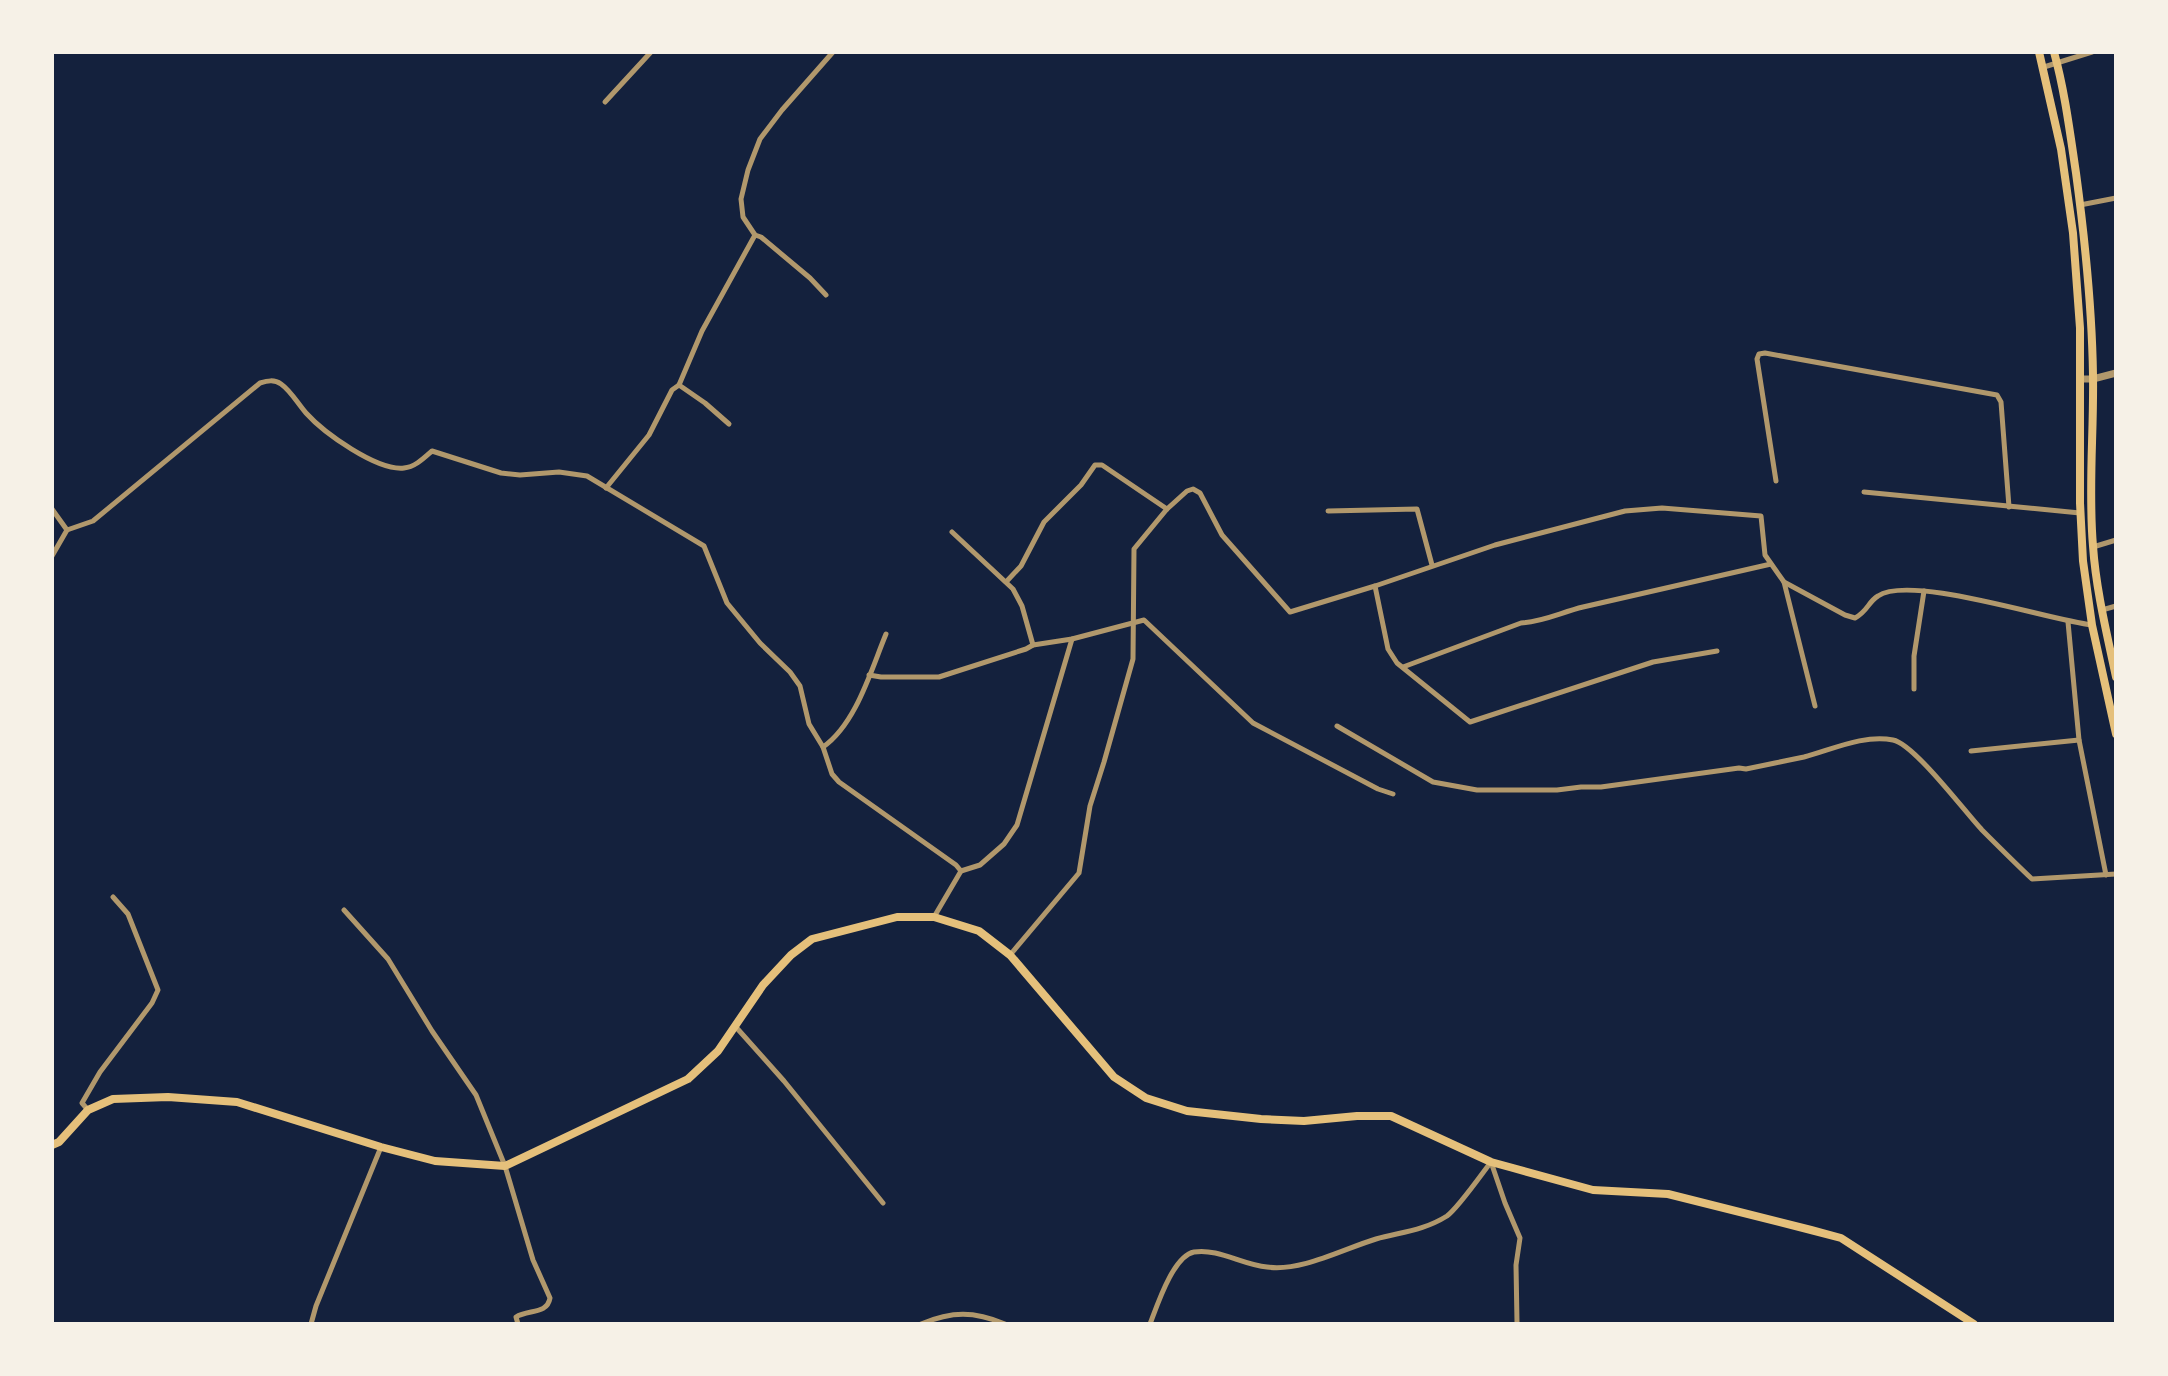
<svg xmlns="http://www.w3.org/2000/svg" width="2168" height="1376" viewBox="0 0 2168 1376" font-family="'Source Sans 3',sans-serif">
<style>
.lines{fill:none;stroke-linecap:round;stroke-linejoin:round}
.minor{stroke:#b1986c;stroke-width:5}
.tertiary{stroke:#b1986c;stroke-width:7}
.secondary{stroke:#e5c07b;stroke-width:8}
</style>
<rect width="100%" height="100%" fill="#14213d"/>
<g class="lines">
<g class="minor">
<path d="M2044,67l48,-15"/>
<path d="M605,102l46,-50"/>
<path d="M2080,205l36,-7"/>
<path d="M826,295l-16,-17 -49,-41 -6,-2 -12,-18 -2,-18 7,-29 12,-31 22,-29 51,-58"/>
<path d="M679,385l26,18 24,21"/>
<path d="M1776,481l-19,-122 2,-5 6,-1 232,42 4,7 8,105"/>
<path d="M606,488l43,-53 23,-45 7,-5 23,-54 53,-96"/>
<path d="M1864,492l216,21"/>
<path d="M52,509l15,21"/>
<path d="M1328,511l89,-2 15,56"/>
<path d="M952,532l61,57 9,17 11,39"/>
<path d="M2093,547l23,-7"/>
<path d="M52,556l15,-26 26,-9 167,-138c7,-2 14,-4 21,1 10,7 17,20 25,29 18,20 71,58 98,55 11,-1 20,-10 28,-17l69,22 19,2 39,-3 28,4 117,70 23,57 33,40 30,29 10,14 9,38 14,23"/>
<path d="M1006,582l15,-16 23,-44 37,-37 14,-20h7l65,44"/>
<path d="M1784,582l31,124"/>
<path d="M1375,586l13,63 9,14 73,59 183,-60 64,-11"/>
<path d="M2102,610l14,-4"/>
<path d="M2068,622l11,118"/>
<path d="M886,634c-15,36 -30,90 -63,113l9,27 7,8 117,83 5,6"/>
<path d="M1403,667l118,-44c21,-1 41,-11 62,-16 63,-14 125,-29 188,-43"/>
<path d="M869,675l12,2h58l87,-28 7,-4 39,-6 72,-19 109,103 125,66 15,5"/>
<path d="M1914,689v-33l10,-65"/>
<path d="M1337,726l96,56 44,8h80l24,-3h20l138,-19 7,1c19,-4 39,-8 58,-12 27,-7 60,-23 89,-17 21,4 72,72 89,90 17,17 33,33 50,49l84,-5"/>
<path d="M1971,751l108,-11 27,135"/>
<path d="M344,910l44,49 44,72 44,64 29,71 28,94 17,38c-3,17 -22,11 -34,19l2,7"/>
<path d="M934,917l27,-46 19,-6 24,-21 13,-19 55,-186"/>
<path d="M1010,955l69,-82 11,-67 14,-44 29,-103 1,-110 33,-40 20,-18 6,-2 7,4 22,42 68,77 85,-26 120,-41 130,-34 37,-3 99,8 4,39 19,27 61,33 10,3c13,-7 13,-16 23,-22 32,-22 171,24 214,29"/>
<path d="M735,1026l49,55 99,122"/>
<path d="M88,1110l-6,-7 18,-31 52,-69 6,-13 -30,-76 -15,-17"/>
<path d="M311,1324l5,-18 65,-159"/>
<path d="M921,1324c31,-13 53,-13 84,0"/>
<path d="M1150,1324c7,-18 23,-68 44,-72 24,-4 49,13 73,15 34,5 76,-18 109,-28 25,-7 47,-8 71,-23 11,-8 34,-41 44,-54l14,41 15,35 -4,27 1,57"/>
</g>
<path class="tertiary" d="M2080,379h13l23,-6"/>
<g class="secondary">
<path d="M2039,52l22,97 12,84 7,95v175l3,58 9,64 24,109"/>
<path d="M2054,52c11,40 16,81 22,121 9,67 16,135 17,202 1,57 -5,114 0,171 3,44 14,88 23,131"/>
<path d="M52,1145l7,-3 29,-32 25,-11 55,-2 69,5 144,45 54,14 70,5 183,-87 30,-28 45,-66 28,-30 21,-16 85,-22h37l45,14 31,24 104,122 32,21 41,13 74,8 43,2 53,-5h34l100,46 22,6 80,22 75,4 143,36 30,8 133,86"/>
</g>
</g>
<rect width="2168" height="1376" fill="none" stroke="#f6f1e7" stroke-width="108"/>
</svg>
